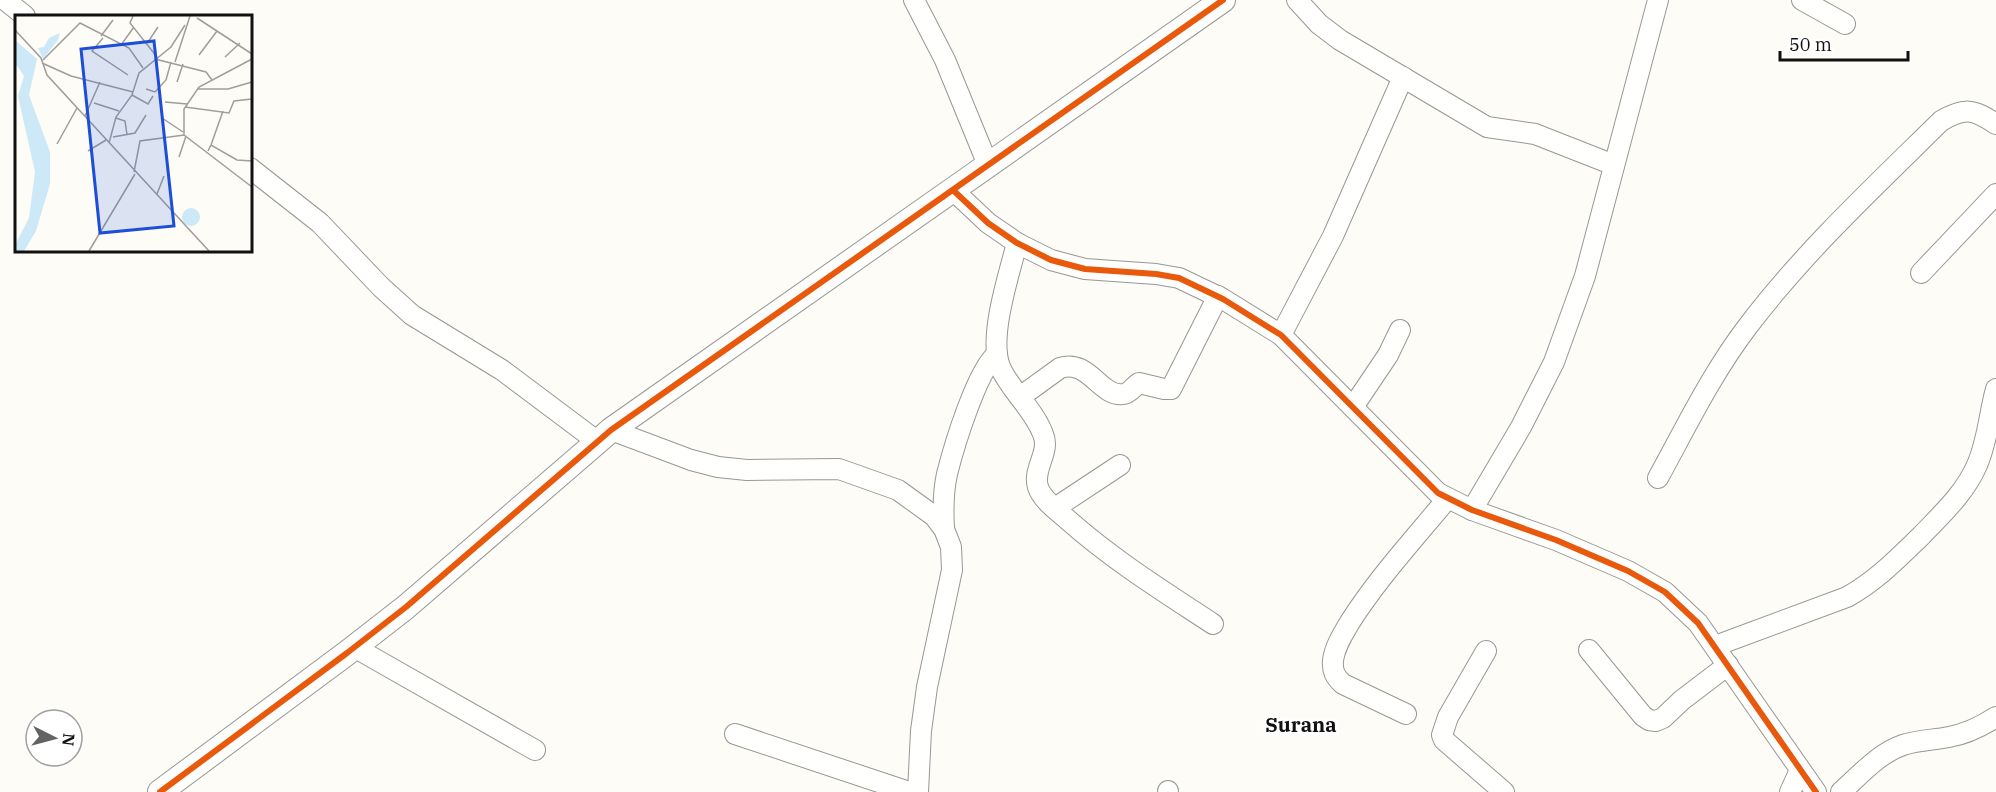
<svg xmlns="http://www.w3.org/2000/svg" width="1996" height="792" viewBox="0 0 1996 792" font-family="'IBM Plex Serif',serif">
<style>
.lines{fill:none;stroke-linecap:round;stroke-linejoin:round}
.minor-casing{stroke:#979795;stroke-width:22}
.tertiary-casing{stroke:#979795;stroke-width:26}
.minor{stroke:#fffffe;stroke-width:20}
.tertiary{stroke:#fffffe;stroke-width:24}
.cycleway-casing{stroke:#fff;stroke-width:10}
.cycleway{stroke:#e8590c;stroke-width:6}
.labels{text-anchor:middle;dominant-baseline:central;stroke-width:6;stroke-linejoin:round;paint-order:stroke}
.quarter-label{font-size:20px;font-weight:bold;fill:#111;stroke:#fff}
.inset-road{fill:none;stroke:#9f9e9b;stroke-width:1.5}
.view{fill:#1d4ed8;fill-opacity:0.15;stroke:#1d4ed8;stroke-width:3}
.inset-edge{fill:none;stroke:#111;stroke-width:3}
</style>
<rect width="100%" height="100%" fill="#fdfcf7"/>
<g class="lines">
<defs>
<g id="minor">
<path d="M5,0l20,16"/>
<path d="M914,0l31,60 43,105"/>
<path d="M1297,0l22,24 21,16 147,87 48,7 79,31"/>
<path d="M1802,0l43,24"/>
<path d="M250,168l70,55 61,64 31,28 90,55 96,72"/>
<path d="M954,191l34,32 29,20 34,17 34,9 71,5 23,4 44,21 58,36 157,158 34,17 84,30 72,31 37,21 33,31 118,169"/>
<path d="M1017,243c-8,32 -30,97 -16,126 11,23 33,41 42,65 8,18 -11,35 -5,53 4,13 20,24 30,33 45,40 95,71 145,104"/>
<path d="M1921,273l75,-79"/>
<path d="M1281,335l52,-99 70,-159"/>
<path d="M1020,397l40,-29c29,-10 40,30 64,26 6,-1 10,-8 15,-11l25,6h7l47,-93"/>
<path d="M1353,407l35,-52 12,-25"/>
<path d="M611,430l80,30 27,7 29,3 92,-1 59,21 36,26 10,13 7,18 1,23 -25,117 -6,44 -3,61"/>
<path d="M1658,478c28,-51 54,-105 90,-152 57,-75 126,-139 193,-205 24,-14 32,-12 55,3"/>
<path d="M1055,508l65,-43"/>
<path d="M1472,510l49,-83 33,-65 31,-86 73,-276"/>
<path d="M944,529c-1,-18 -1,-37 3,-55 7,-28 30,-104 50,-120"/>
<path d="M1715,646l132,-49c29,-16 50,-38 74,-61 21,-22 44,-43 56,-71 11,-25 12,-51 19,-76"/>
<path d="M354,647l181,103"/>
<path d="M1589,650l54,66 6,4 7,1 7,-3 19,-18 46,-35"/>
<path d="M1486,651l-38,66 -6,18 2,5 60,52"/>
<path d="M1406,714l-63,-30c-8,-7 -11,-13 -10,-24 2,-14 10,-26 17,-38 28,-44 64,-83 97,-123"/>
<path d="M735,734l174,58"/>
<path d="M1168,792v-1"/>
<path d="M1790,792l10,-22"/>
<path d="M1841,792c19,-17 38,-39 62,-47 15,-5 31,-5 46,-8 17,-3 33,-11 47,-20"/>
</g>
<path id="tertiary" d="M160,792l187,-139 59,-46 205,-177 612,-430"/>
</defs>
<use href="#minor" class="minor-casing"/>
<use href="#tertiary" class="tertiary-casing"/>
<use href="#minor" class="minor"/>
<use href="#tertiary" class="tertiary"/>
<defs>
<g id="cycleway">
<path d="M954,191l34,32 29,20 34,17 34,9 71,5 23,4 44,21 58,36 157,158 34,17 84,30 72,31 37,21 33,31 118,169"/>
<path d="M160,792l187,-139 59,-46 205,-177 612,-430"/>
</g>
</defs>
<use href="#cycleway" class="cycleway-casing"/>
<use href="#cycleway" class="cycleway"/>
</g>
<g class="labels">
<g class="quarter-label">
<text x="1301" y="724">Surana</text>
</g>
</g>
<g transform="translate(15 15)">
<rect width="237" height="237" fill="#fdfcf7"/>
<path d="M45,18l-2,7 -15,19 -5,-11 6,-1 5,-9zM0,25l22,19 -8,36 21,57v32l-14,47 -12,20h-9v-6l14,-27 6,-46 -17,-76 6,-20 -9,-13zM167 202a9 9 0 1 1 18 0a9 9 0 1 1-18 0Z" fill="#cde8f7"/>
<path class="inset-road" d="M118,1l-3,7 27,34M182,3l55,36M0,15l26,28 6,17 162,176M86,21l12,-16M88,23l-11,13 36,24M133,27l10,-15M106,30l13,-18M184,40l18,-24M210,42l15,-14M140,44l51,13 6,8M28,45l37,-37 49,25 14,20M160,47l15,-46M27,48l29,13 62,16M162,67l6,-18M131,74l9,3 11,-12 5,-18M182,74h31l24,-7M117,80l16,9 5,-8M150,87l22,2M79,88l25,8M170,92l44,6 5,-12 18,-2M70,101l15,-34M101,103l9,3 2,14M147,103l21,14M169,120v-26l15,-22 53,-28M98,122l22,-4 11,-18M94,128l7,-26 16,-22 7,-22 32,-26 14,-22M42,129l20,-36M196,130l12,-34M73,136l18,-11M193,136l3,-6 26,15 15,1M164,142l7,-21M119,157l6,-31 44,-6 68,52M142,179l7,-18M74,236l46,-77"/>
<path class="view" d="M139,26l20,185 -74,7 -19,-184z"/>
<rect width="237" height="237" class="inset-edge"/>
</g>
<g transform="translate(54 738) rotate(96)"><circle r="28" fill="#ffffff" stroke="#a0a0a0" stroke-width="1.5"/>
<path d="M0-4.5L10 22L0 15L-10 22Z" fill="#646362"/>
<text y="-9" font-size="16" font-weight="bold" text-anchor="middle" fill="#111111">N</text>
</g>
<path d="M1780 51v9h128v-9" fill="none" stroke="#111111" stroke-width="3"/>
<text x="1789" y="51" font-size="18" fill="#111111" stroke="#ffffff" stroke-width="4.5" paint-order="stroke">50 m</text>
</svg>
